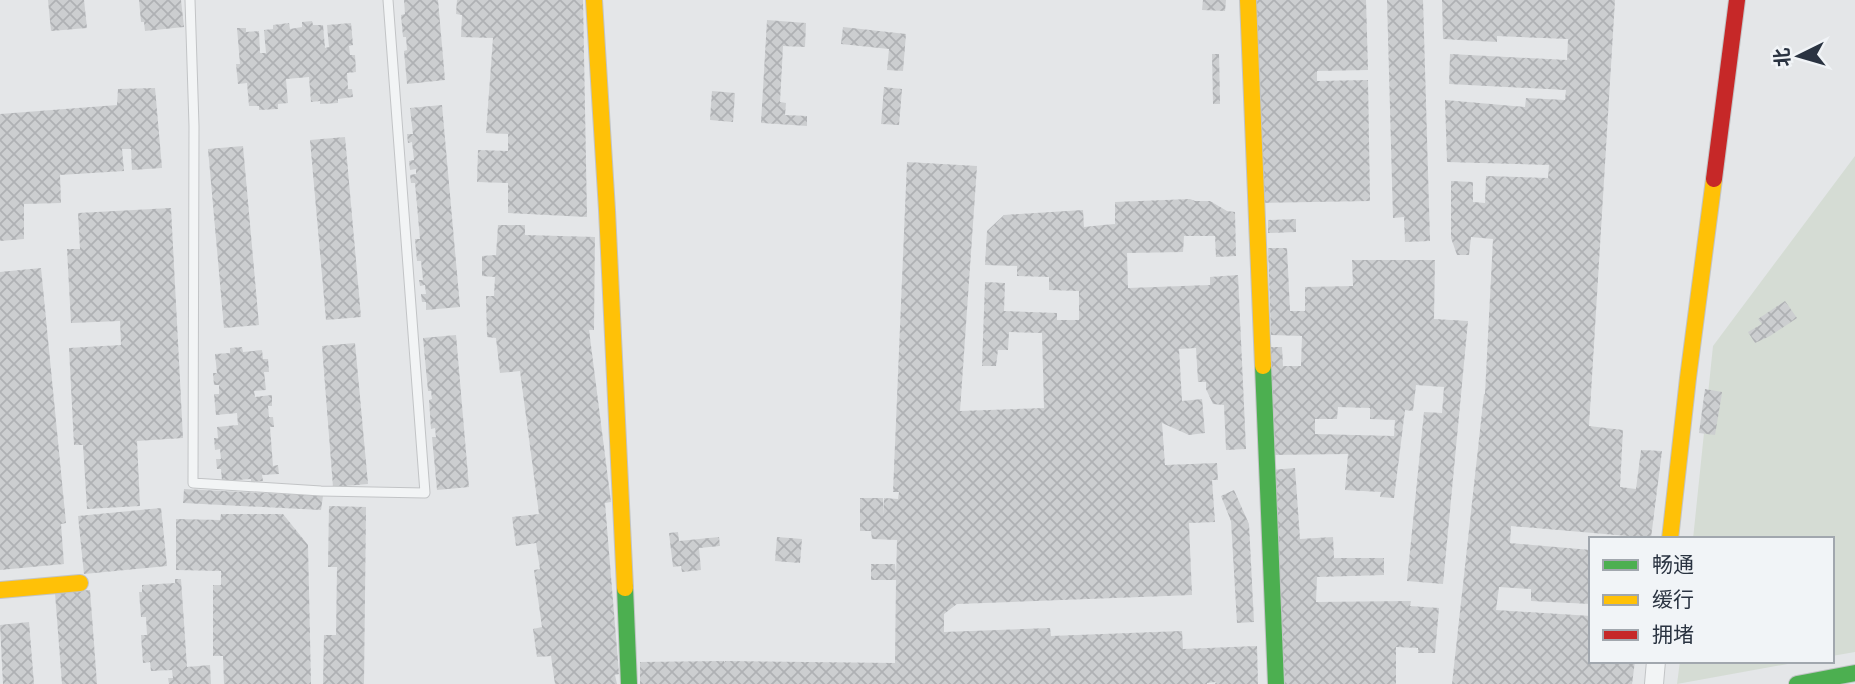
<svg xmlns="http://www.w3.org/2000/svg" width="1855" height="684" viewBox="0 0 1855 684" font-family="Overpass,'Noto Sans SC',sans-serif">
<style>
.grass{fill:#d5dcd4}
.building{fill:url(#building-cross-hatch);fill-rule:evenodd}
.lines{fill:none;stroke-linecap:round;stroke-linejoin:round}
.lane-casing{stroke:#c2c4c6;stroke-width:11}
.street-casing{stroke:#c2c4c6;stroke-width:20}
.fast-casing{stroke:#c2c4c6;stroke-width:18}
.slow-casing{stroke:#c2c4c6;stroke-width:18}
.jam-casing{stroke:#c2c4c6;stroke-width:18}
.lane{stroke:#f2f4f5;stroke-width:9}
.street{stroke:#f2f4f5;stroke-width:18}
.fast{stroke:#4caf50;stroke-width:16}
.slow{stroke:#ffc107;stroke-width:16}
.jam{stroke:#c62828;stroke-width:16}
</style>
<defs>
<pattern id="building-cross-hatch" width="8" height="8" patternUnits="userSpaceOnUse" patternTransform="scale(1.75)"><rect width="8" height="8" fill="#ccced0"/><path d="M0 0l8 8M0 8l8-8" fill="none" stroke="#afb1b4"/></pattern>
</defs>
<rect width="100%" height="100%" fill="#e4e6e8"/>
<g class="grass">
<path d="M1855,156v496l-23,4v-117h-139l20,-193z"/>
<path d="M1680,661h124l-127,23z"/>
</g>
<g class="building">
<path d="M48,0h36l3,28 -36,3z"/>
<path d="M139,0h42l3,27 -39,4 -1,-9h-3z"/>
<path d="M404,0h34l7,80 -38,4 -3,-33 3,-1 -1,-13h-3l-2,-22 4,-1z"/>
<path d="M457,0h126l4,217 -79,-4v-30l-31,-1 1,-32 30,1v-17l-22,-1 7,-95 -32,-1 1,-22 -6,-1z"/>
<path d="M1203,0h23l-1,11 -23,-1z"/>
<path d="M1252,0h114l2,70 -51,1v10l51,-1 2,121 -111,2z"/>
<path d="M1387,0h36l7,241 -25,1 -1,-25 -11,1z"/>
<path d="M1442,0h173l-26,426 34,4 -3,57 16,2 5,-39 21,1 -11,87 -140,-12 -1,17 81,7v54l-60,-3v-12l-32,-2 -3,23 95,6v45h44l-3,23h-180l32,-290h1l8,-155 -22,-2 -2,18h-12l-6,-17v-57l22,1v20l12,1 1,-27 62,2 1,-13 -102,-3 -2,-62 80,7 1,-9 39,2 1,-10 -117,-6 1,-30 117,6 1,-21 -71,-3v6l-54,-3z"/>
<path d="M767,20l39,3 -1,24 -22,-1 -3,56 6,1 -1,12 22,1v10l-46,-3z"/>
<path d="M312,21l1,4h10l2,23 4,-1 -2,-22 24,-2 2,22 -4,1 1,9h5l1,17 -9,1 1,16h4l1,8 -15,2v4l-18,1v-3l-9,1 -2,-25 -23,2 2,24 -10,1v5l-19,1v-4h-10l-2,-23 -9,1 -2,-20h4l-3,-36h9v4l13,-1 1,22h6l-2,-23 9,-1v-4l16,-2 1,6 12,-2v-5z"/>
<path d="M843,27l63,7 -3,37 -16,-1 2,-21 -48,-5z"/>
<path d="M1212,54h7l1,50h-7z"/>
<path d="M884,87l18,2 -3,36 -18,-1z"/>
<path d="M155,88l7,80 -30,2 -1,-21h-9l2,22 -64,4 1,28 -37,1v35l-24,2v-127l117,-9 1,-16z"/>
<path d="M712,91l23,2 -2,29 -23,-2z"/>
<path d="M442,105l18,202 -34,3v-8h-4l-1,-8h5l-1,-9 -5,1 -1,-6h4l-2,-19h-4l-2,-22h5l-5,-56h-4l-1,-8 6,-1v-5l-6,1 -1,-9 5,-1 -2,-18 -4,1 -1,-9h6l-3,-26z"/>
<path d="M345,137l16,180 -35,3 -16,-180z"/>
<path d="M243,146l16,179 -35,3 -16,-179z"/>
<path d="M907,162l70,4 -17,245 84,-3 -2,-75 -33,-1 -1,18h-10l-2,16h-14l3,-84 20,1 -1,28 53,2v7h22v-29l-30,-1v-13l-32,-1v-10l-32,-1 2,-34 17,-16 79,-5 1,17 19,-2 12,-1v-22l75,-3 5,2h15l17,10 8,1 1,44 -20,1 -1,-21h-31l-1,16 -56,1 1,35 82,-3v-8l28,-2 8,174 -20,1 -2,-45 -11,-1 -7,-15v-7h-8l-2,-34 -17,1 3,52 20,-2 3,34 -16,2 -27,-12 3,42 52,-2 1,17h-6l3,42 -26,1 3,72 -235,9 -13,10v18l106,-4 1,8 131,-5 1,18 74,-3 1,38h-43l1,-2 -9,1v1h-567v-22l84,-1v2l1,-2 170,2 1,-83h-25v-16h24l1,12 1,-36 -25,-1 -1,-8h-11v-33h23l1,18v-18l14,1 1,-7h-6z"/>
<path d="M171,208l12,230 -46,3 3,65 -53,3 -4,-64h-9l-5,-97 52,-3 -1,-24 -49,2 -4,-74h13l-2,-36z"/>
<path d="M1296,219v13l-28,1v-13z"/>
<path d="M498,225h27v10l70,2 -1,93h-5l22,172 -6,1 14,171 -4,1 2,9h-62l-4,-28 -14,1 -4,-28 9,-2 -8,-57 6,-1 -4,-26 -20,3 -4,-29 27,-3 -19,-143 -20,2 -4,-35 -9,-1 -1,-41h8l1,-19 -13,-1v-20l14,-1z"/>
<path d="M1268,248h19l3,63h15v-24l48,-1 -1,-26h83l-1,59 34,2 -25,263 -36,-3 17,-169 18,1 2,-26 -28,-2 -3,26 -8,-1 -11,88 -14,-1 1,-5 -36,-2 3,-36 -75,1 -3,-108h12l1,19h18l1,-30 -31,-1zM1338,407l32,1v11l25,1 -1,16 -79,-2v-15h22z"/>
<path d="M41,268l25,255 -5,1 3,40 -64,6v-298z"/>
<path d="M1785,301l12,17 -27,18 -15,7 -7,-11 14,-8 -4,-5z"/>
<path d="M456,335l13,152 -32,3 -5,-53h4l-1,-9 -4,1 -2,-29 3,-1 -1,-8h-3l-5,-53z"/>
<path d="M355,343l13,141 -35,3 -11,-141z"/>
<path d="M242,347l1,5 19,-2 1,9h5l1,13h-5l2,18 -12,1 1,6 17,-2v11h-4l1,11h4l1,10h-4l3,39 5,-1 1,9 -17,1 1,6 -12,1v-3l-29,2 -1,-12h-4l-1,-10h5l-1,-10 -5,1 -1,-12h4l-1,-11 21,-2 -1,-12 -21,2 -2,-21h5v-9h-5l-1,-12h4l-2,-19 15,-1v-5z"/>
<path d="M1705,389l17,3v1l-7,42 -16,-2z"/>
<path d="M1295,468l5,71 33,-2 1,21h50v17l-67,2 -1,25 95,-1 -1,5 29,2 -4,45h-17v-5l-22,-1v37h-111l-14,-214z"/>
<path d="M184,489l139,7 -2,14 -138,-7z"/>
<path d="M1234,490l15,34 5,98 -17,1 -6,-102 -10,-25z"/>
<path d="M329,506l37,1 -2,177h-41l1,-49h12l1,-68h-9z"/>
<path d="M161,508l6,58 -83,8 -6,-58z"/>
<path d="M221,514h62l25,31 3,139h-87l-1,-28h-10v-71h8v-14l-45,-1v-51l44,1z"/>
<path d="M678,532l1,9 40,-4 1,9 -21,2 2,22 -19,2 -1,-6 -8,1 -4,-34z"/>
<path d="M777,537l25,2 -2,24 -25,-2z"/>
<path d="M175,579h6l6,88 23,-2 1,19h-42l-1,-6h5l-1,-8 -21,1 -1,-9 -7,1 -2,-28h6l-1,-18h-5l-2,-25h3v-7l33,-2z"/>
<path d="M90,590l7,94h-35l-7,-91z"/>
<path d="M29,622l5,62h-31l-3,-59z"/>
</g>
<g class="lines">
<defs>
<path id="lane" d="M190,0l4,126 -1,357 128,8 104,2 -37,-493"/>
<path id="street" d="M1654,684l2,-23"/>
<g id="fast">
<path d="M1263,366l13,318"/>
<path d="M625,588l4,96"/>
<path d="M1797,684l58,-11"/>
</g>
<g id="slow">
<path d="M594,0l13,210 18,378"/>
<path d="M1248,0l15,366"/>
<path d="M1670,539l18,-161 26,-199"/>
<path d="M0,590l80,-7"/>
</g>
<path id="jam" d="M1714,179l23,-179"/>
</defs>
<use href="#lane" class="lane-casing"/>
<use href="#street" class="street-casing"/>
<use href="#fast" class="fast-casing"/>
<use href="#slow" class="slow-casing"/>
<use href="#jam" class="jam-casing"/>
<use href="#lane" class="lane"/>
<use href="#street" class="street"/>
<use href="#fast" class="fast"/>
<use href="#slow" class="slow"/>
<use href="#jam" class="jam"/>
</g>
<rect x="1589" y="537" width="245" height="126" fill="#f1f4f7" stroke="#a1a7ae" stroke-width="2"/>
<rect x="1603" y="560" width="35" height="10" fill="#4caf50" stroke="#a1a7ae" stroke-width="2"/>
<text x="1652" y="572" font-size="21" fill="#2a3341">畅通</text>
<rect x="1603" y="595" width="35" height="10" fill="#ffc107" stroke="#a1a7ae" stroke-width="2"/>
<text x="1652" y="607" font-size="21" fill="#2a3341">缓行</text>
<rect x="1603" y="630" width="35" height="10" fill="#c62828" stroke="#a1a7ae" stroke-width="2"/>
<text x="1652" y="642" font-size="21" fill="#2a3341">拥堵</text>
<g transform="translate(1799 56) rotate(265)" stroke="#f1f4f7" stroke-width="5" paint-order="stroke">
<path d="M0-5L12 26L0 18L-12 26Z" fill="#2a3341"/>
<text y="-10" font-size="19" font-weight="bold" text-anchor="middle" fill="#2a3341">北</text>
</g>
</svg>
